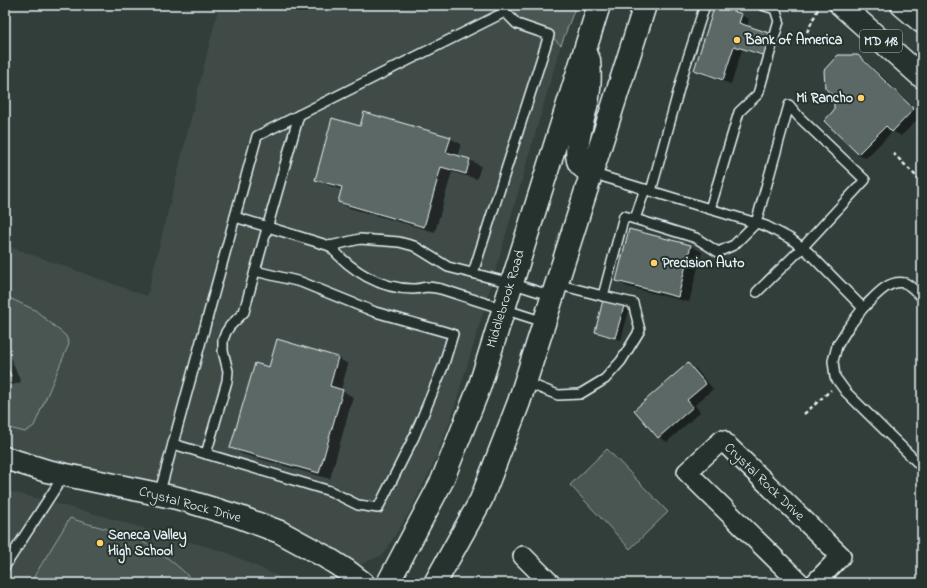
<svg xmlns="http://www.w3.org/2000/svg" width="927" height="588" viewBox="0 0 927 588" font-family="'Indie Flower',sans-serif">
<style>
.built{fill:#3f4b46}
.green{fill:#495651;stroke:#98a4a4}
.shadow{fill:#0007}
.building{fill:#5c6865;stroke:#e8f1f8}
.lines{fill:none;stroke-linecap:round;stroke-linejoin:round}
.service-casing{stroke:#e8f1f8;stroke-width:12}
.minor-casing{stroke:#e8f1f8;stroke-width:22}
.tertiary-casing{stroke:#e8f1f8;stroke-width:25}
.primary-casing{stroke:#e8f1f8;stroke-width:25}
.path{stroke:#e8f1f8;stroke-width:2.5;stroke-dasharray:4 3;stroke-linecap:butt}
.service{stroke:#26332d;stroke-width:9}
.minor{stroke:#26332d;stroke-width:19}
.tertiary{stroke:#26332d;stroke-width:22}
.primary{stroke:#26332d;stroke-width:22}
.poi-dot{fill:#ffd166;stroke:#26332d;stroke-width:1.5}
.labels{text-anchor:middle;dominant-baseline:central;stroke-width:4;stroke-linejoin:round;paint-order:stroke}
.shield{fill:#26332d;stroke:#aeb8bb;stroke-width:1}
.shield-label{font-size:13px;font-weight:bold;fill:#e8f1f8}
.poi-label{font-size:14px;font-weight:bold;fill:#e8f1f8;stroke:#26332d;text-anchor:start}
.street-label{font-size:14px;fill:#e8f1f8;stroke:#26332d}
</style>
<rect width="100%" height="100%" fill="#323e39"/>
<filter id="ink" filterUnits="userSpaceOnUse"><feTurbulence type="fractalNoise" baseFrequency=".025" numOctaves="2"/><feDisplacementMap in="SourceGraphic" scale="8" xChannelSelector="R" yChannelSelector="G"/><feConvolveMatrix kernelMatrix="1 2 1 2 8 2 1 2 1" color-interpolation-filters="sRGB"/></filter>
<g filter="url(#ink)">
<g class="built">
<path d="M219,5h284l2,7 44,23 12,10 -75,258 -36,119 -18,45 -23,46 -26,42 -37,15 -46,-27 -295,-85v-213l142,51z"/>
<path d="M5,490l94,25 129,38 65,30h-288z"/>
</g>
<g class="green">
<path d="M503,5h73l-15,40c-4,-3 -8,-8 -12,-10 -19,-11 -38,-5 -46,-30z"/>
<path d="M5,296l30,14 31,26 3,8 -35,82 -9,6 -20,-5z"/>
<path d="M607,449l61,63 -38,37 -60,-64z"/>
<path d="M70,518c22,8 51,13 71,23 21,11 38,25 54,42h-165z"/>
</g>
<g class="shadow">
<path d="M741,15l8,4 -2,8 24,7 8,5 -6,21 -31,-10 -11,34 -27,-9 -9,-5z"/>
<path d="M858,56l8,5 56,54 -21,21 -8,-5 -27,27 -8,-4 -23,-43z"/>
<path d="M361,127l89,11 11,6 -4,13 13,3 11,6 -4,13 -25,-7 -17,60 -86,-24 -10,-6 3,-12 -15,-5 -11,-6z"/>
<path d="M630,230l61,16 11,6 -13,50 -61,-15 -11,-6z"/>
<path d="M624,306l5,4 -8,30 -20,-5 -5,-3z"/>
<path d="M5,344l16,38 -16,6z"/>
<path d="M338,358l10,6 -7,26 12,7 -23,82 -88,-25 -11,-7 39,-79z"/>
<path d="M688,364l8,5 17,20 -18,16 5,7 -33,30 -8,-5z"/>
</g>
<g class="building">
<path d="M715,5l27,9 -3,9 33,11 -7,22 -31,-10 -11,34 -29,-10z"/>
<path d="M838,55h20l56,54 -22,23 -6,-6 -28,28 -34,-33 10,-11v-13l-9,-9 -1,-18z"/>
<path d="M364,112l87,25 -5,15 24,7 -4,15 -25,-7 -17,60 -86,-25 4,-15 -27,-7 17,-62 28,8z"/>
<path d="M629,229l62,16 -13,52 -62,-16z"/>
<path d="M603,300l21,6 -9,32 -20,-6z"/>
<path d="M277,339l61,18 -8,29 13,4 -24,83 -89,-25 25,-85 14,4z"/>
<path d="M5,362l6,14 -6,2z"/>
<path d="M688,363l18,21 -19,16 6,7 -35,31 -24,-28z"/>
</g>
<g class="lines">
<defs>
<g id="service">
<path d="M591,173l175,53 25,13 17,13 55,56 -15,20 -11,18 -4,15 2,16 11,15 76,75"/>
<path d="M645,189l-10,30 61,19 22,14 16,-7 22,-22 33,-118 10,12 66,63 -63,68 -45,44"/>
<path d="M651,191l34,-124 20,-62"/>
<path d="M710,209l29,-97 19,-18 21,-73 -4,-12 -13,-4"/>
<path d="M235,217l95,29 30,-7 39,3 15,4 34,21 63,16 41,13"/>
<path d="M330,246c20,24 50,43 83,43 4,0 9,-1 13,-2 5,0 10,1 15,2l103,33"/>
<path d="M556,284l47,12"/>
<path d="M863,308c11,-10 24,-29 42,-25 5,2 12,10 17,14"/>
<path d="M525,382l33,13 22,-1 25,-15 16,-18 19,-31 -7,-27 -30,-7 21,-80 11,3"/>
<path d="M173,444l157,47 28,14 20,3 36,-71 29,-70 10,-33 -78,-22 -74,-30 -46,-11 44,-156"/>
<path d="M206,454l21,-73 1,-10 -5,-20v-11l3,-8 4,-6 14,-14 11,-41"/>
<path d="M159,495l98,-359 248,-124 12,12 32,11 -76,238"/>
<path d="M5,566l59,-91"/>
</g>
<g id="minor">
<path d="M523,556l27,27"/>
<path d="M800,583l-113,-111 35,-32 119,116 -26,27"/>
</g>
<path id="tertiary" d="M5,458l42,13 130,27 60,18 43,16 44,24 22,14 17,13"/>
<g id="primary">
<path d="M841,5l81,72"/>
<path d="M902,5l20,17"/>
<path d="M589,60c1,11 1,25 -1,37 -2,15 -16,53 -9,66 2,4 8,7 12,10"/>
<path d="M388,583l54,-102 37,-93 120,-383"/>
<path d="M435,583l46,-83 38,-98 126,-397"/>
</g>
</defs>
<use href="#service" class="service-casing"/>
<use href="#minor" class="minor-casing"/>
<use href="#tertiary" class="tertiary-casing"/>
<use href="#primary" class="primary-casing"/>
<g class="path">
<path d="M807,32l12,-25"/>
<path d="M918,129l4,4"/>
<path d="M893,153l29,29"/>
<path d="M804,414l27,-24"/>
</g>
<use href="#service" class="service"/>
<use href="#minor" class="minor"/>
<use href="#tertiary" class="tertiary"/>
<use href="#primary" class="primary"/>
</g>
</g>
<g class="poi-dot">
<circle cx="737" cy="40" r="4"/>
<circle cx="861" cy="98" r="4"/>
<circle cx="654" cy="263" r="4"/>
<circle cx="100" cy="543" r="4"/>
</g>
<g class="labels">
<rect class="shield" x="860" y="30" width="42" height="22" rx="3"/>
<g class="shield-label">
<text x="881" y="41">MD 118</text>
</g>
<g class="poi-label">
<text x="745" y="40">Bank of America</text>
<text x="853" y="98" text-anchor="end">Mi Rancho</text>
<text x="662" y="263">Precision Auto</text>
<text x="108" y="535">Seneca Valley<tspan x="108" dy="16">High School</tspan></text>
</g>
<g class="street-label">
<text transform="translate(506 299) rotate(-73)">Middlebrook Road</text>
<text transform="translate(764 482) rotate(44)">Crystal Rock Drive</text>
<text transform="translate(190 505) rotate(15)">Crystal Rock Drive</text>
</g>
</g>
<rect width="927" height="588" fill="none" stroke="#26332d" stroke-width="20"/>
<rect x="10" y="10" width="907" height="568" fill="none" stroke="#e8f1f8" stroke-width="1.5" filter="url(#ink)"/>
</svg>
